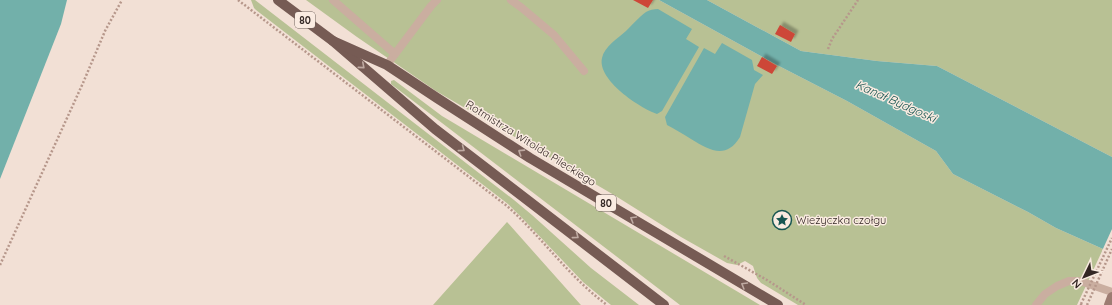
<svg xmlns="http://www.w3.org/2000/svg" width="1112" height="305" viewBox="0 0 1112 305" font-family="Quicksand,sans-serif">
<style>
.green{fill:#b8c194}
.water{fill:#72b0aa}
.pier{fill:#f2e0d5}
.building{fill:#cd4737;filter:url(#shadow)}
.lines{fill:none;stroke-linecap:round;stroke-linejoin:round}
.path{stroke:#b6978b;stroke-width:2.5;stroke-dasharray:2 2;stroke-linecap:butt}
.lane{stroke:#caaea0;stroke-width:8}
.secondary{stroke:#9d7c72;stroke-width:10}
.primary{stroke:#765b54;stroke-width:10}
.path-bridge{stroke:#b6978b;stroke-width:2.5;stroke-dasharray:2 2;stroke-linecap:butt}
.oneway{stroke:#bfaaa2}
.labels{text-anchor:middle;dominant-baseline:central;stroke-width:3;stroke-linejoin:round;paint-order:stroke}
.shield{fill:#faebe1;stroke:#6f625d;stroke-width:1}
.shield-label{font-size:10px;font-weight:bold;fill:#332724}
.street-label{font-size:11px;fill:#332724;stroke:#faebe1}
.poi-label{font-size:11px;fill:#332724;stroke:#faebe1;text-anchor:start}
.water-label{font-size:12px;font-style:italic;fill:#185652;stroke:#faebe1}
</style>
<defs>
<filter id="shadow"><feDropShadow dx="3.5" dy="-3.5" stdDeviation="1" flood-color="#0004"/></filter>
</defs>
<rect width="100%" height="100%" fill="#f2e0d5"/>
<g class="green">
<path d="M251,0h4l259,200 18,15 59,53 48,37h-28l-5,-4 -23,-19 -58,-61 -17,-17 -252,-194 -2,-2z"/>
<path d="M306,0h353l118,65 70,36 89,50 17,23 75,38 28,16 47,21 -26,56h-279l-37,-22 -4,-5 -4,-12 -8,-5 -8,4 -10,-2 -46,-26 -67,-42 -178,-104 -79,-54z"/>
<path d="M707,0h405v157l-175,-91 -60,-5 -76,-10z"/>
<path d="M394,80l48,36 318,189h-80l-289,-221v-3z"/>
<path d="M507,222l73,82 1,1h-148z"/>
</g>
<g class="water">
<path d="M0,0h67l-6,24 -61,155z"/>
<path d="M659,0h48l94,51 76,10 60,5 175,91v96l-56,-25 -28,-16 -75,-38 -17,-23 -89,-50 -70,-36z"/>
<path d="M658,9l34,20 -6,10 13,8 -37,64 -5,3c-17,-6 -60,-34 -55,-56 2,-11 16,-20 24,-27 6,-6 13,-14 20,-19 3,-2 8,-3 12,-3z"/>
<path d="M722,43l30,17 2,10 9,5 -8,9 -15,53c-14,23 -31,13 -49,2 -8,-5 -16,-10 -24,-14l-2,-8 39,-69 11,6z"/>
</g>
<path class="pier" d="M1112,229v26l-10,-4z"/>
<g class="building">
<path d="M633,0h20l-5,8z"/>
<path d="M780,25l15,9 -4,8 -16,-8z"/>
<path d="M762,57l15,9 -5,8 -15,-8z"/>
</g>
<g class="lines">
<g class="path">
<path d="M238,0l269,206c35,31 62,71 100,99"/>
<path d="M828,49l4,-10 26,-39"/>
<path d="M724,256l43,24 39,25"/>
<path d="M0,265l83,-182 22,-52 17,-31"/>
<path d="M1081,305v-1"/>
</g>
<g class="lane">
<path d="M333,0l62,54 -8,11"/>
<path d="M511,0l11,8 32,27 30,36"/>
<path d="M395,54l36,-48 6,-6"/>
<path d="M1036,305l9,-11 12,-8 12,-5h11l32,11"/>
</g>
<path class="secondary" d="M1109,305l3,-8"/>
<g class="primary">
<path d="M278,0l55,41 102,88 229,176"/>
<path d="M333,41l54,24 50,33 93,60 248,147"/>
</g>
<g class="path-bridge">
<path d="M1081,304l31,-66"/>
<path d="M1087,305l25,-56"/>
</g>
</g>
<defs><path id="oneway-chevron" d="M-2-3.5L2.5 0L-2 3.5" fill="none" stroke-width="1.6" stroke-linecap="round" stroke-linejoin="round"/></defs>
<g class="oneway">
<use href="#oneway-chevron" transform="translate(362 66) rotate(41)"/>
<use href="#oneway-chevron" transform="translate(462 149) rotate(37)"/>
<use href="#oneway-chevron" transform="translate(521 152) rotate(-147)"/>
<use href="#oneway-chevron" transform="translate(633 219) rotate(-149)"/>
<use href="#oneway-chevron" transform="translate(576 236) rotate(37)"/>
<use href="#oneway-chevron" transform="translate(744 285) rotate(-149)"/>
</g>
<defs>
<symbol id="sight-ring" viewBox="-11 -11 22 22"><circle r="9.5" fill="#faebe1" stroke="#185652" stroke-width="1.5"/><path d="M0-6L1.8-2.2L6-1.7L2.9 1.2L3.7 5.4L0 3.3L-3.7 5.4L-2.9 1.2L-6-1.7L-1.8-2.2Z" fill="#185652"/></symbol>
</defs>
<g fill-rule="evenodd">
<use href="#sight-ring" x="771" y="209" width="22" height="22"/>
</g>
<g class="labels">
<g class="shield">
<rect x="295" y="12" width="20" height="16" rx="3"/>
<rect x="596" y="195" width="20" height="16" rx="3"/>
</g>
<g class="shield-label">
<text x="305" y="20">80</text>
<text x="606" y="203">80</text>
</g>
<g class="street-label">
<text transform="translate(531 143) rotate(32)">Rotmistrza Witolda Pileckiego</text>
</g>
<g class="poi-label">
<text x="796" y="220">Wieżyczka czołgu</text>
</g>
<g class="water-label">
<text transform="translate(896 101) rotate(24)">Kanał Bydgoski</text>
</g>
</g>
<g transform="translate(1084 277) rotate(227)" stroke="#faebe1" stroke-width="3" paint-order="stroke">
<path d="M0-3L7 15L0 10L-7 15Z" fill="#332724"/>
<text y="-6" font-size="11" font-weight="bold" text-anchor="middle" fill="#332724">N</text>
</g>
</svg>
